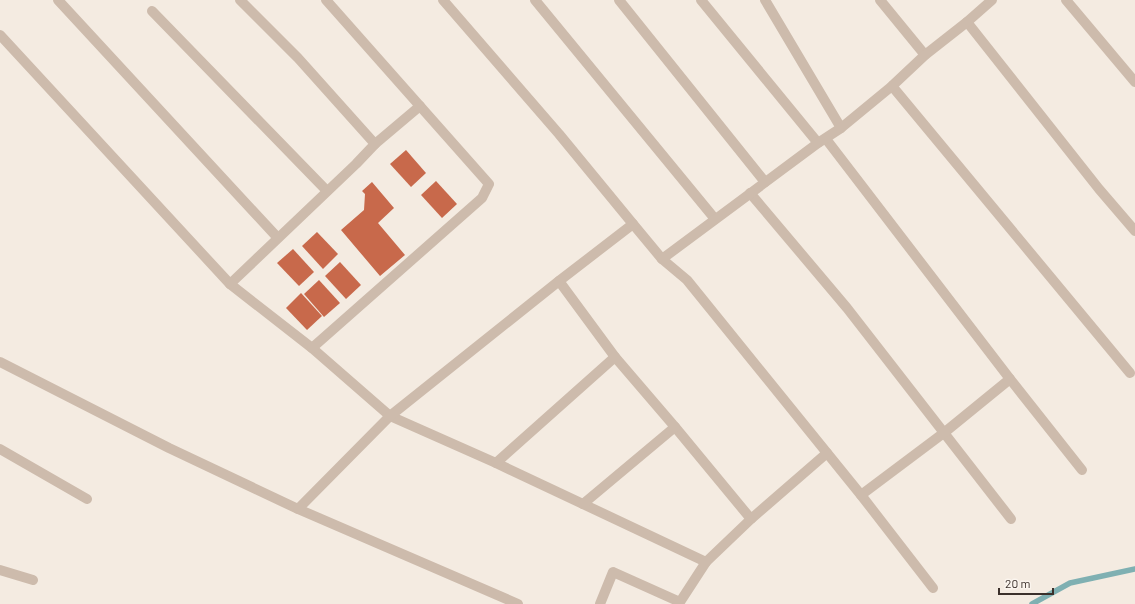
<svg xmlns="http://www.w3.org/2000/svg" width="1135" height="604" viewBox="0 0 1135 604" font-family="Barlow,sans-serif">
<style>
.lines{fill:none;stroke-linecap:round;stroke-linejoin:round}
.stream{stroke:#7fb0b2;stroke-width:5.5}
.building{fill:#c8694b}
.street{stroke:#cdbbac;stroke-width:10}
</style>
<rect width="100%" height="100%" fill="#f4ebe1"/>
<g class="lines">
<path class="stream" d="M1032,604l38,-21 65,-14"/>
</g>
<g class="building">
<path d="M406,150l20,23 -15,14 -21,-23z"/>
<path d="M436,181l21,23 -15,14 -21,-23z"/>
<path d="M372,182l22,26 -16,15 27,32 -25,21 -39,-46 23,-20 1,-16 -3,-3z"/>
<path d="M317,232l21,22 -15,15 -21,-23z"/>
<path d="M293,249l21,23 -15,14 -22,-23z"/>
<path d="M340,262l21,23 -15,14 -21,-23z"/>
<path d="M319,280l21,23 -16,14 -20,-23z"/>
<path d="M301,293l21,23 -15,14 -21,-22z"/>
</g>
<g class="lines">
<g class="street">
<path d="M58,0l219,237"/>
<path d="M443,0l116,134 74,90"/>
<path d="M535,0l180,219"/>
<path d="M619,0l146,182"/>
<path d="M701,0l117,143"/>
<path d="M765,0l76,128"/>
<path d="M880,0l45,55"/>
<path d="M1066,0l69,82"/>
<path d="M152,11l175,180"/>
<path d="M967,22l132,167 36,42"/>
<path d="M0,35l230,249 82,64 78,68 106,47 210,99"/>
<path d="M892,86l238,287"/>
<path d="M826,139l184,240"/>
<path d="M375,144l45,-38"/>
<path d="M750,193l97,115 164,211"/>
<path d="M662,259l25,21 174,215 72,93"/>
<path d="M559,281l56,76"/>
<path d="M230,284l126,-120 19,-20 -77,-86 -58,-58"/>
<path d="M312,348l170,-150 7,-14 -163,-184"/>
<path d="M0,362l169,86 129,61 220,95"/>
<path d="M675,427l76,92"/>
<path d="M0,449l87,50"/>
<path d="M496,463l119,-106 60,70 -92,77"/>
<path d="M861,495l84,-63 65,-53 72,91"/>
<path d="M298,509l92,-93 169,-135 74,-57 29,35 156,-116 23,-15 51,-42 33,-31 42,-33 25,-22"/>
<path d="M0,570l33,10"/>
<path d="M600,604l13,-32 67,30 26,-40 45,-43 76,-66"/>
</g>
</g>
<path d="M999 588v6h54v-6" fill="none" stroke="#3b302b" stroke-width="2"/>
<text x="1005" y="588" font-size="12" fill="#3b302b" stroke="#fbf5ee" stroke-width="3" paint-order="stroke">20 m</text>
</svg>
